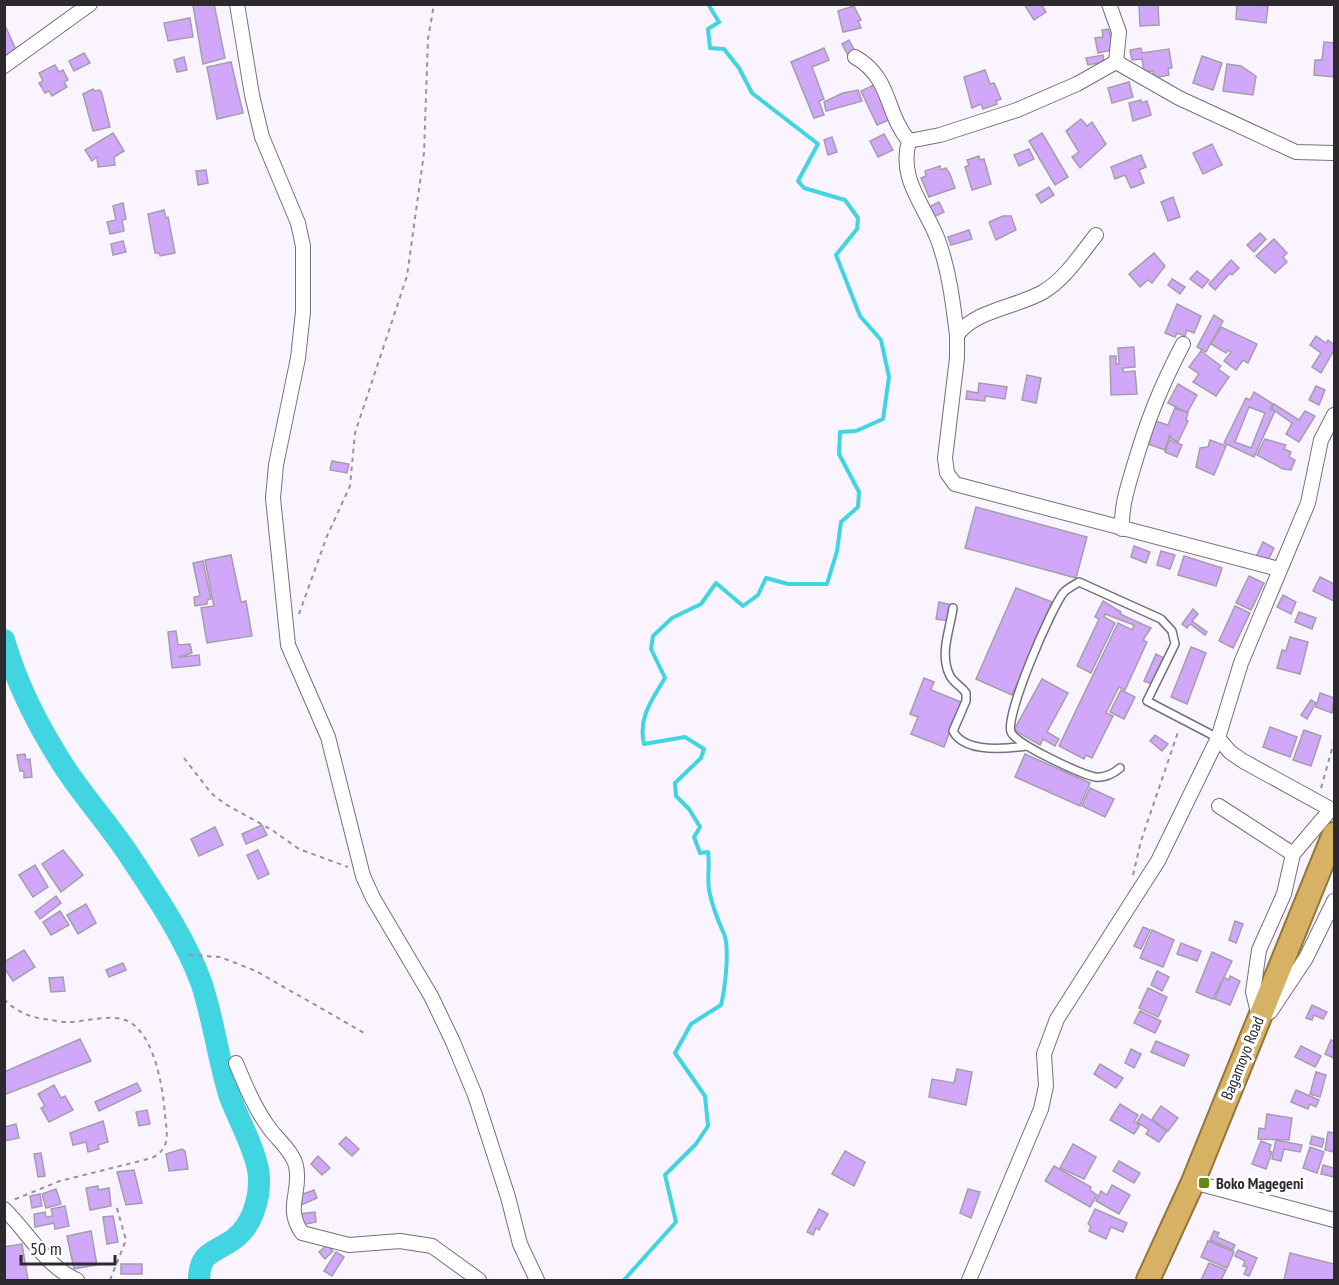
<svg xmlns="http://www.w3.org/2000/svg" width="1339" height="1285" viewBox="0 0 1339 1285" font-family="'PT Sans Narrow',sans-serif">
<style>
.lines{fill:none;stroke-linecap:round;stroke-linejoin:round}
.stream{stroke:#41d5e2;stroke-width:4}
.river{stroke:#41d5e2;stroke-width:22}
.building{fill:#d1a7f9;stroke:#a39fa9;stroke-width:1.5;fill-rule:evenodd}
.service-casing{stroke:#75717a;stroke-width:10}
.minor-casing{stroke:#75717a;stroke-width:16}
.trunk-casing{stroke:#967638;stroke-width:26}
.path{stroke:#96939a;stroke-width:2;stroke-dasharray:4.5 4.5;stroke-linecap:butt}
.service{stroke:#fff;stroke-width:7}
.minor{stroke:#fff;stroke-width:14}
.trunk{stroke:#d8b264;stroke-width:22}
.poi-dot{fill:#678a0e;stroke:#fff;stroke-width:2}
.labels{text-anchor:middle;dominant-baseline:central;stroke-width:6;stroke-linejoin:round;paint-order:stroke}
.street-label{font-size:16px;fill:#2c2a2e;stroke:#fff}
.poi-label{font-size:16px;font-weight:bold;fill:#2c2a2e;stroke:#fff;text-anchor:start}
</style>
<rect width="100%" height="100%" fill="#f9f4ff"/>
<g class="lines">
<path class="stream" d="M624,1280l52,-58 -11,-47 31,-31 12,-18 -3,-30 -30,-43 16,-29 30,-19c4,-16 9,-57 3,-71 -6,-13 -12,-29 -15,-44 -2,-13 1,-25 -1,-38l-8,1 -6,-16 6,-10 -11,-18 -13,-13 -1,-13 26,-25 3,-9 -19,-12 -41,7c-6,-26 7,-43 21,-66l-14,-29 2,-13 19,-18 29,-14 15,-21 27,23 15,-11 8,-17 22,6h39l10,-33 4,-29 17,-15 1,-15 -20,-38 1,-22 16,-1 27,-12 6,-42 -8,-37 -21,-24 -24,-61 21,-26 1,-11 -13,-18 -41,-12 -6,-7 20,-37 -66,-51 -13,-25 -15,-19 -14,-1 -2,-19 11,-7 -11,-18"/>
<path class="river" d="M4,640c13,45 38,93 63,131 19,28 41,53 60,81 27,41 57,84 74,130 13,38 17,78 29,115 9,24 23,47 28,72 4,24 -4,55 -24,70 -19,14 -35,12 -35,41"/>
</g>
<g class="building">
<path d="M214,4l11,54 -22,6 -10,-59z"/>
<path d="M1024,4h17l5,8 -12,8z"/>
<path d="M1139,4h19l1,21 -19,1z"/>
<path d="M1237,4l31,2 -2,17 -30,-4z"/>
<path d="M854,6l7,14 -3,1 3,7 -18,4 -5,-21z"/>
<path d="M190,18l3,19 -25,4 -4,-18z"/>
<path d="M4,23l13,29 -13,5z"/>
<path d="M1108,29l8,20 -18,4 -3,-15 8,-1 -1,-7z"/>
<path d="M849,40l7,13 -7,4 -7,-13z"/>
<path d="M1324,42l10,1v34l-20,-2 1,-15h7z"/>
<path d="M824,48l5,12 -17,7 12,32 -5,2 5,14 -10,3 -23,-56z"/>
<path d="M1141,48l1,5 27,-4 3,19h-4l1,7 -15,3 -1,-7 -9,1 -2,-13 -10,1 -2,-10z"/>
<path d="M84,53l6,10 -16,8 -5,-10z"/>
<path d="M1103,55l1,7 -16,3 -2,-7z"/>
<path d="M1202,56l20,7 -9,27 -20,-7z"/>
<path d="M184,57l3,13 -10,2 -3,-12z"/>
<path d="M231,62l12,51 -26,6 -10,-52z"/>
<path d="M1227,64l14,2 15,10 -3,19 -30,-4z"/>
<path d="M55,65l4,7 4,-2 5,10 -4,2 3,5 -15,9 -3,-5 -4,2 -6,-10 4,-2 -4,-8z"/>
<path d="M985,70l5,14 4,-1 7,16 -5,2 1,3 -14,5 -2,-5 -9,4 -8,-31z"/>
<path d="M1129,82l4,15 -21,6 -4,-15z"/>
<path d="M876,84l15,35 -14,6 -16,-34z"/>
<path d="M93,89l1,2 6,-1 2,4 8,33 -17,4 -10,-37z"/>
<path d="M858,90l4,11 -36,10 -2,-9 19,-9z"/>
<path d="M1141,100v3l6,-2 4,14 -18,6 -4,-18z"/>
<path d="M1081,119l6,7 5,-4 14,22 -26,24 -8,-11 7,-5 -13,-21z"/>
<path d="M113,133l11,18 -10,6 1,8 -17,2 -1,-10 -5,4 -7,-11z"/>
<path d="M1042,133l26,44 -13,8 -26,-44z"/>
<path d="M884,134l9,16 -15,7 -8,-16z"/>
<path d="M832,137l5,15 -9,3 -4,-15z"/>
<path d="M1212,144l10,21 -19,9 -10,-21z"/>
<path d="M1029,149l5,10 -15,7 -5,-11z"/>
<path d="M1141,155l5,12 -7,3 5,13 -13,5 -6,-13 -10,4 -4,-12z"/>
<path d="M979,156l1,4 4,-1 7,25 -19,6 -7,-23 4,-2 -2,-5z"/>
<path d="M940,166l1,4 5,-2 4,6 5,14 -26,9 -8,-19 5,-2 -1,-5z"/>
<path d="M206,170l2,13 -10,2 -2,-14z"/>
<path d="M1049,187l5,8 -13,8 -5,-8z"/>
<path d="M1173,197l7,20 -12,4 -7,-19z"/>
<path d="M939,202l5,10 -14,7 -5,-10z"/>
<path d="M123,203l3,16 -4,1 2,11 -14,3 -3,-12 9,-2 -3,-14z"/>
<path d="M164,210l2,8 2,-1 7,36 -15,3 -1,-3h-4l-7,-39z"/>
<path d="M1003,216h8l5,14 -20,10 -7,-18z"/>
<path d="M969,230l3,9 -21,6 -3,-8z"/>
<path d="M1260,233l6,6 -12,13 -7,-7z"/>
<path d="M1274,239l13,14 -4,4 4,5 -12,11 -19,-17z"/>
<path d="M123,241l3,11 -13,3 -2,-11z"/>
<path d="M1154,253l11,13 -13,17 -4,-3 -8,7 -11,-13z"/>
<path d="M1231,260l8,8 -7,7 -2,-2 -15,17 -6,-6z"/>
<path d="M1197,271l12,9 -7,8 -12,-9z"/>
<path d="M1172,279l13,8 -5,7 -12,-9z"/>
<path d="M1177,304l24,12 -7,17 -7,-3 -2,6 -8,-3 -2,4 -10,-4z"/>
<path d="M1214,315l9,6 -17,31 -9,-5z"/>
<path d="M1221,327l36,17 -9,19 -5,-3 -7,10 -12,-9 7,-9 -3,-2 -2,3 -15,-9z"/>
<path d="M1316,336l10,7 2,-3 6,5v5l-13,23 -9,-6 9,-14 -11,-8z"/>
<path d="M1134,347l1,20 -12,1v4l12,-1 2,23 -26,1 -1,-39h6v8h3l-1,-16z"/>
<path d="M1201,351l20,15 -3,3 11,8 -13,19 -23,-14 6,-8 -10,-7z"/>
<path d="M1027,375l14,3 -5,25 -14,-3z"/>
<path d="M979,383l28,4 -2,12 -20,-3v5l-19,-2 1,-8 11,2z"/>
<path d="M1178,384l19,11 -10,18 -19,-10z"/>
<path d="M1316,386l9,4 -6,15 -10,-5z"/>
<path d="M1254,392l19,12 -3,5 5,2 -21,46 -30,-14 22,-45 4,2zM1249,407l16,6 -14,35 -16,-6z"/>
<path d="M1274,404l25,16 6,-9 10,5 -16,26 -13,-8 6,-11 -20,-14z"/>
<path d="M1175,408l13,5 -2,7 2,1 -10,21 -8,-4v-4l-5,16 -17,-6 7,-23 13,4z"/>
<path d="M1265,439l21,6 -2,4 7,3 -2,5 6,3 -4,10 -8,-1 -26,-14z"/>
<path d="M1169,440l13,5 -5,12 -12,-5z"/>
<path d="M1210,440l16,6 -12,29 -18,-8 4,-19 8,-1z"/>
<path d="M332,461l17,3 -2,9 -17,-3z"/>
<path d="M976,507l111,30 -11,41 -111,-30z"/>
<path d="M1263,542l11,6 -7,14 -11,-5z"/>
<path d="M1134,546l16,6 -4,11 -15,-6z"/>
<path d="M1161,551l14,4 -5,14 -13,-4z"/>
<path d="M231,555l10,47 5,-1 6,35 -45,7 -6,-35 13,-2 -9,-46z"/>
<path d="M1184,556l38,12 -6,18 -38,-11z"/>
<path d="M203,561l8,38 -4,1v4l-12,2 -1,-9 6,-1 -7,-33z"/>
<path d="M1249,576l15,7 -13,27 -15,-7z"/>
<path d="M1320,577l14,7v17l-21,-10z"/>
<path d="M1016,588l36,14 -40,93 -36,-16z"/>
<path d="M1283,595l13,7 -5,12 -14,-7z"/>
<path d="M1103,601l18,11 -1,2 31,14 -8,12 4,2 -22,48 -6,-3 -13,26 7,3 -21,42 -6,-3 -2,4 -25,-13 59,-123 14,7 2,-5 -29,-11 -1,3 11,6 -24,50 -14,-7 22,-47 -4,-2z"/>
<path d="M939,602l14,3 -3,16 -14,-2z"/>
<path d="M1235,606l15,7 -17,35 -14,-7z"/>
<path d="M1193,609l5,5 -6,7 15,11 -2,3 -15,-11 -3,4 -5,-4z"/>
<path d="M1299,612l17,6 -4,11 -17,-7z"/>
<path d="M176,631l2,14 12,-1 2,9 -13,4 20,-2 1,10 -28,3 -4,-36z"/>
<path d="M1290,637l18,5 -8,32 -23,-6 5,-18 4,1z"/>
<path d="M1191,647l15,6 -19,51 -16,-7z"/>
<path d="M1156,654l8,4 -12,26 -8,-3z"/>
<path d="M924,678l10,4 -3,8 30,12 -17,45 -33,-13 7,-17 -8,-3z"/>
<path d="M1042,679l26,14 -21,39 12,7 -4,7 -12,-7 -3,6 -26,-15z"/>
<path d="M1121,690l14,7 -11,22 -14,-7z"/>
<path d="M1320,693l14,5 -2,15 -16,-6z"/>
<path d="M1311,700l5,3 -9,16 -6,-4z"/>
<path d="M1270,727l27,10 -7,20 -27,-10z"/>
<path d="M1304,730l17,6 -10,30 -18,-6z"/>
<path d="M1155,735l13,9 -6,7 -12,-10z"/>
<path d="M25,754l1,6 4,-1 2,18 -8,1v-7h-4l-3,-16z"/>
<path d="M1025,754l65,29 -10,23 -65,-29z"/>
<path d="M1090,788l24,11 -9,18 -23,-11z"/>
<path d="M262,825l5,10 -21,9 -4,-10z"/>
<path d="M215,827l8,18 -24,11 -8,-17z"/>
<path d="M63,850l20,25 -22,17 -19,-28z"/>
<path d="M258,850l11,24 -11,5 -11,-24z"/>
<path d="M35,865l13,22 -15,10 -14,-22z"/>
<path d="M56,896l5,7 -21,16 -5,-7z"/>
<path d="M86,904l10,19 -18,11 -11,-19z"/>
<path d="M60,911l9,14 -18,10 -8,-13z"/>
<path d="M1235,921l8,3 -7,19 -7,-3z"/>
<path d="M1143,927l7,3 -9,19 -7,-3z"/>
<path d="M1152,930l22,10 -11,27 -23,-9z"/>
<path d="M1181,943l20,8 -4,10 -20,-7z"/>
<path d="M24,950l11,17 -22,14 -9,-13v-6z"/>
<path d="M1212,952l20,9 -19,38 -17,-7z"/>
<path d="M123,963l3,7 -17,7 -3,-7z"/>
<path d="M1157,971l12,6 -7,14 -11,-6z"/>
<path d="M1230,976l10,5 -10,24 -15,-6 9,-22 5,3z"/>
<path d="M63,977l2,14 -14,1 -2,-14z"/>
<path d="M1148,988l19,9 -9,20 -19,-9z"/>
<path d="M1312,1005l15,7 -4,7 -9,-4 -2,5 -6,-2z"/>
<path d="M1140,1011l21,10 -6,12 -21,-10z"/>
<path d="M80,1039l11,22 -87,34v-23z"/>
<path d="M1331,1040l3,1v17l-9,-4z"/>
<path d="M1156,1041l33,14 -5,11 -33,-14z"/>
<path d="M1301,1046l20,10 -6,11 -20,-10z"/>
<path d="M1131,1049l10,5 -7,14 -9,-5z"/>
<path d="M1100,1064l23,14 -7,10 -22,-14z"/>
<path d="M957,1069l15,3 -6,33 -37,-8 3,-18 22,4z"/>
<path d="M1316,1072l10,3 -6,22 -10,-3z"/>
<path d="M137,1083l4,8 -42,20 -4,-9z"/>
<path d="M54,1085l7,13 4,-2 8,14 -24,12 -8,-14 4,-2 -7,-12z"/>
<path d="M1296,1090l23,10 -3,7 -6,-3 -2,5 -17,-7z"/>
<path d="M1120,1104l18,11 -4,7 6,3 -6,9 -24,-14z"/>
<path d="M1161,1106l17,12 -10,13 -16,-12z"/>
<path d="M147,1110l3,14 -11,2 -3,-14z"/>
<path d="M1142,1114l25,17 -8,11 -13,-8 3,-4 -12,-8z"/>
<path d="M1267,1114l25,4 -3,22 -31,-1 1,-11 6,1z"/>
<path d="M103,1121l5,21 -10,3 1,4 -11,3 -2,-10 -13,3 -3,-12z"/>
<path d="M16,1124l3,14 -15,3v-14z"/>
<path d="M1328,1132l6,1v19l-9,-2z"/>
<path d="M1312,1136l12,3 -2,8 -12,-3z"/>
<path d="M346,1137l13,12 -7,7 -13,-12z"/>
<path d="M1276,1140l26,5 -2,7 -16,-3 -3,12 -9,-2z"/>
<path d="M1261,1141l10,4 -2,6 3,1 -6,17 -14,-5z"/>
<path d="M1073,1144l23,13 -12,22 -24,-11z"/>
<path d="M1310,1147l14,5 -7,21 -14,-5z"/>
<path d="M182,1149l3,2 3,18 -19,2 -3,-17z"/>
<path d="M845,1151l20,11 -11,24 -22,-12z"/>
<path d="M41,1153l4,23 -7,1 -4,-23z"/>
<path d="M318,1156l12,12 -8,7 -11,-11z"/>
<path d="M1119,1161l21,12 -6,10 -21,-12z"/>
<path d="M1323,1165l11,3v9l-13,-3z"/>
<path d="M1054,1166l37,21 -1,3 7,5 -7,12 -45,-26z"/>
<path d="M134,1170l8,33 -16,2 -9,-33z"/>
<path d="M1112,1185l18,10 -11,19 -23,-13 5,-10 6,4z"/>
<path d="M98,1186v4l11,-2 2,18 -21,4 -4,-22z"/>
<path d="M56,1189l5,15 -15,4 -4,-14z"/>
<path d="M968,1189l12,3 -9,26 -11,-5z"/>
<path d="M314,1190l3,8 -16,7 -3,-9z"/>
<path d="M40,1194l2,12 -10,2 -2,-12z"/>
<path d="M65,1206l4,20 -14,3 -1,-6 -19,4 -1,-13 11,-2 1,5 7,-1 -2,-7z"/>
<path d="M819,1209l9,5 -9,16 -3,-2 -3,7 -6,-3z"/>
<path d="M1095,1209l32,14 -4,9 -12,-5 -5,12 -17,-8 2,-5 -3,-2z"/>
<path d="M315,1212l1,10 -15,3 -1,-11z"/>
<path d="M113,1216l5,26 -11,2 -4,-27z"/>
<path d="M91,1231l6,34 -23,4 -7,-33z"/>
<path d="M1214,1231l5,2 -2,4 18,8 -2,5 -23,-10z"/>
<path d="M1208,1241l26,11 -7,16 -26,-11z"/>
<path d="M22,1244l6,36h-24v-33z"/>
<path d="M327,1245l6,6 -8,8 -6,-7z"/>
<path d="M1238,1250l19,8 -8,18 -5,-2 3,-7 -4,-1 2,-5 -10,-5z"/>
<path d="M336,1252l8,5 -12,19 -8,-5z"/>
<path d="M1290,1253l44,11v16h-50z"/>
<path d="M1209,1263l17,7 -5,10h-20z"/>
<rect x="121" y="1264" width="21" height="10"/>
</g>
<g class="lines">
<defs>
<g id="service">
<path d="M953,608c-3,22 -14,46 -3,68 3,6 12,11 16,17v8l-13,30c11,22 52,18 73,15"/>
<path d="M1120,768c-7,6 -15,10 -25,9 -14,-3 -80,-33 -84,-45 -6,-17 40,-124 53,-140 4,-4 10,-7 15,-10l82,37 11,12 3,13 -28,57 71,37"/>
</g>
<g id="minor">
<path d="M237,4l15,91 10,42 36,86 5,23v66l-5,46 -22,107 -3,33 15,147 40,92 35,139 10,22 58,98 22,46 22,53 33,102 12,47 17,36"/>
<path d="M1109,4l10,28 -3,30"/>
<path d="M855,57c37,21 30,56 54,84l31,-6 77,-25 60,-26 39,-22 63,36 117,54 38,1"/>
<path d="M4,66l86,-62"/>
<path d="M909,141c-11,39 16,64 29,99 11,30 15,63 19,95"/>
<path d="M1096,235c-16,20 -31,44 -53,57 -26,15 -68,18 -86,43v23l-12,100 2,15 8,11 324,85"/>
<path d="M1334,415l-13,25 -13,63 -67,160 -23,75 12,14 13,9 91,50"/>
<path d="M1122,529c-1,-21 5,-40 11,-60 14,-48 27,-81 50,-125"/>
<path d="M1219,806l74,48"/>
<path d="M1270,1012l36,-54 28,-57"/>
<path d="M1259,1016l-6,-24 6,-42 25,-56 9,-40 38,-45"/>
<path d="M236,1063c9,22 19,46 34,66 8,11 23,23 26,37 6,26 -12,41 6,67l47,12 51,-4 32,5 47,34"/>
<path d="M1193,1182l141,38"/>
<path d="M4,1209c25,24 41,57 73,71"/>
<path d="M969,1280l72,-171 5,-23 -2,-32 13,-35 101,-158 60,-123"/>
</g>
<path id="trunk" d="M1148,1280l45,-98 141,-348"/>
</defs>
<use href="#service" class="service-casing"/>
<use href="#minor" class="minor-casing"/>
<use href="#trunk" class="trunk-casing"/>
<g class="path">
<path d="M299,614l28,-78 23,-50 5,-53 52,-157 17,-123 4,-114 6,-35"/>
<path d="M184,758l27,35 14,11 47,26 27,19 49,18"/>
<path d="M1321,788l13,-46"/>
<path d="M1133,875l8,-34 38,-112"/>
<path d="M189,955l31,2 36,14 110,63"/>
<path d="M4,999c11,12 25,18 40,20 8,1 16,3 23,3 18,0 38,-7 55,-3 32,8 41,69 43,96 2,19 6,33 -13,43l-92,23 -47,19"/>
<path d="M110,1280l16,-40 -10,-35"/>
</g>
<use href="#service" class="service"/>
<use href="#minor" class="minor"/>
<use href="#trunk" class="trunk"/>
</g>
<rect class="poi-dot" x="1198" y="1177" width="12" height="12" rx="3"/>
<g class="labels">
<g class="street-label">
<text transform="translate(1242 1058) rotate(-68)">Bagamoyo Road</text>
</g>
<g class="poi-label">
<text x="1216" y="1183">Boko Magegeni</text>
</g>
</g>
<rect width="1339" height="1285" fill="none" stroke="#2c2a2e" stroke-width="12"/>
<path d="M21 1255v9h94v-9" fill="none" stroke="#2c2a2e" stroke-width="3"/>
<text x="30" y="1255" font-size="18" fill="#2c2a2e" stroke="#ffffff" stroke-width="4.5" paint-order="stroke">50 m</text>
</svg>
